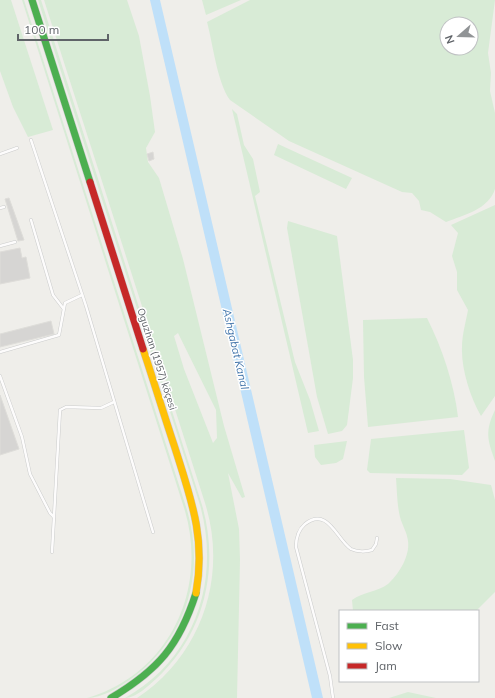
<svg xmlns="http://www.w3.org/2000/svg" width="495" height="698" viewBox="0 0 495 698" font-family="Mulish,sans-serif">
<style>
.green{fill:#d8ebd6;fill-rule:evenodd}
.water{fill:#bfe0f9}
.building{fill:#d6d5d3;stroke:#deddd9}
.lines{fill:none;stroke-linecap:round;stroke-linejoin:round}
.lane-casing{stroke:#cbcccc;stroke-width:3.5}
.fast-casing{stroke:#cacacb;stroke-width:8}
.slow-casing{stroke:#cacacb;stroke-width:8}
.jam-casing{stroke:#cacacb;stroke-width:8}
.lane{stroke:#fdfcfc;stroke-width:2.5}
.fast{stroke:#4caf50;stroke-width:7}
.slow{stroke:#ffc107;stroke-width:7}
.jam{stroke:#c62828;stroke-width:7}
.labels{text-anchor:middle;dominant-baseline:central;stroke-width:3;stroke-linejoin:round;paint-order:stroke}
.street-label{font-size:10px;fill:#5f6368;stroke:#fff}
.water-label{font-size:11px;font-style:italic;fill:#4174aa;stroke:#fff}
</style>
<rect width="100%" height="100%" fill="#efeeea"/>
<g class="green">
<path d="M0,0h11l42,130 -25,7 -15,-30 -13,-36z"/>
<path d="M22,0h2l163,510c19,64 -1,129 -56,169 -13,9 -29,19 -44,19 82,-24 121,-108 98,-187z"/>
<path d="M38,0h3l161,505c18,62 3,129 -46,174 -8,7 -20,19 -31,19 70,-39 96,-118 75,-193z"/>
<path d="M44,0h83l12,36 11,60 5,36 -9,16 2,14 11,16 24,81 41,167 21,71 -3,1 -14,-25 11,56 1,31 -3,138h-100c65,-43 91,-122 68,-195zM178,333l38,77 1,28 -4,5 -29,-74 -10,-33z"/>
<path d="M202,0h39l-35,15z"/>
<path d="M250,0h245l-7,53 3,20 -1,18 5,22v76c-6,20 -31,26 -49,33l-16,-10 -9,-2 -2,-9 -7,-8 -10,-1 -113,-51 -59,-41c-13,-18 -17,-56 -23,-78zM447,24h24v24h-24z"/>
<path d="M232,109l5,5 7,31 9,14 7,33 -5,4 40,166 15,38 9,31 -11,2z"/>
<path d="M278,144l74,34 -6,11 -72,-34z"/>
<path d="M495,205v191l-14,20c-11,-19 -20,-48 -19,-69 0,-12 4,-26 6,-37l-11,-20v-18l-5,-16 6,-23 -7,-8z"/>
<path d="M288,221l49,15 16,124v18l-6,47 -5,6 -14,3 -11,-37 -30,-169z"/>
<path d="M427,318c15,30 27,65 31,99l-90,10 -4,-50 -1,-57z"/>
<path d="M495,410v51c-8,-22 -10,-30 0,-51z"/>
<path d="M464,430l5,38 -7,7 -92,-2 -3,-3 4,-31z"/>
<path d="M347,441l-4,18 -7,4 -15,2 -6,-8 -1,-12z"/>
<path d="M396,478l54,1 41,6 4,15v92l-19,19h-123l-1,-11c11,-8 25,-8 36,-16 11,-10 22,-28 20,-43 -1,-9 -6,-16 -8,-24 -3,-12 -3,-26 -4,-39z"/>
<path d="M408,692l28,6h-47z"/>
</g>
<path class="water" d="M150,0h10l163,698h-11z"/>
<g class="building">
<path d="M153,152l1,7 -5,2 -2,-7z"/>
<path d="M9,198l15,42 -6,1 -13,-42z"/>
<path d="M20,248l2,10 4,-1 4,21 -30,6v-32z"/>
<path d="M51,321l3,13 -54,13v-13z"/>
<path d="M0,395l19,54 -19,6z"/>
</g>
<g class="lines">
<defs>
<g id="lane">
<path d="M31,140l55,166 67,226"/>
<path d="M0,154l17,-6"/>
<path d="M0,208l4,-1"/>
<path d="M31,220l22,75 10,13"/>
<path d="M0,246l15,-4"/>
<path d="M0,352l59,-17 6,-32 17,-8"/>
<path d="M0,376l22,61 8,37 20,39 4,4"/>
<path d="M52,552l8,-142 6,-3 35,1 13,-6"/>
<path d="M333,698l-3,-22 -34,-129c0,-9 2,-17 9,-23 23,-18 32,16 46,25 6,3 15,3 21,1l4,-6 1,-6"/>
</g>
<g id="fast">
<path d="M32,0l58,182"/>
<path d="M111,698c47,-28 68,-52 85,-105"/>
</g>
<path id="slow" d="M143,349c11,33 21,66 32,99 16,51 31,90 21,145"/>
<path id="jam" d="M90,182l53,167"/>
</defs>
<use href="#lane" class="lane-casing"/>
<use href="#fast" class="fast-casing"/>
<use href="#slow" class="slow-casing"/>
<use href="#jam" class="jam-casing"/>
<use href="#lane" class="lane"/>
<use href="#fast" class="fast"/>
<use href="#slow" class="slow"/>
<use href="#jam" class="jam"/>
</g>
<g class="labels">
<g class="street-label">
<text transform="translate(157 359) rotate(72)">Oguzhan (1957) köçesi</text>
</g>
<g class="water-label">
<text transform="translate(236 349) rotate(77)">Ashgabat Kanal</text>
</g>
</g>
<rect x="339" y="610" width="140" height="72" fill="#ffffff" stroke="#bfc1c3"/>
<rect x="347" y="623" width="20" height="6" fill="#4caf50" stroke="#bfc1c3"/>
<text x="375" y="630" font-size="12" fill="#5f6368">Fast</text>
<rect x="347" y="643" width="20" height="6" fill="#ffc107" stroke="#bfc1c3"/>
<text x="375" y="650" font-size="12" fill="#5f6368">Slow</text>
<rect x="347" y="663" width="20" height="6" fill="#c62828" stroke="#bfc1c3"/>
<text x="375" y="670" font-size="12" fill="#5f6368">Jam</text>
<g transform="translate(459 36) rotate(250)"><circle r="19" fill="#ffffff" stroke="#bfc1c3"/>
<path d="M0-3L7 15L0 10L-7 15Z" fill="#919496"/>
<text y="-6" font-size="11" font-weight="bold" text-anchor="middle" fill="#5f6368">N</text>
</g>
<path d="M18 34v6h90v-6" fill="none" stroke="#5f6368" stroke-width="2"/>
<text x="24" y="34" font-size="12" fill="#5f6368" stroke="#ffffff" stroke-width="3" paint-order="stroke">100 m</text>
</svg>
